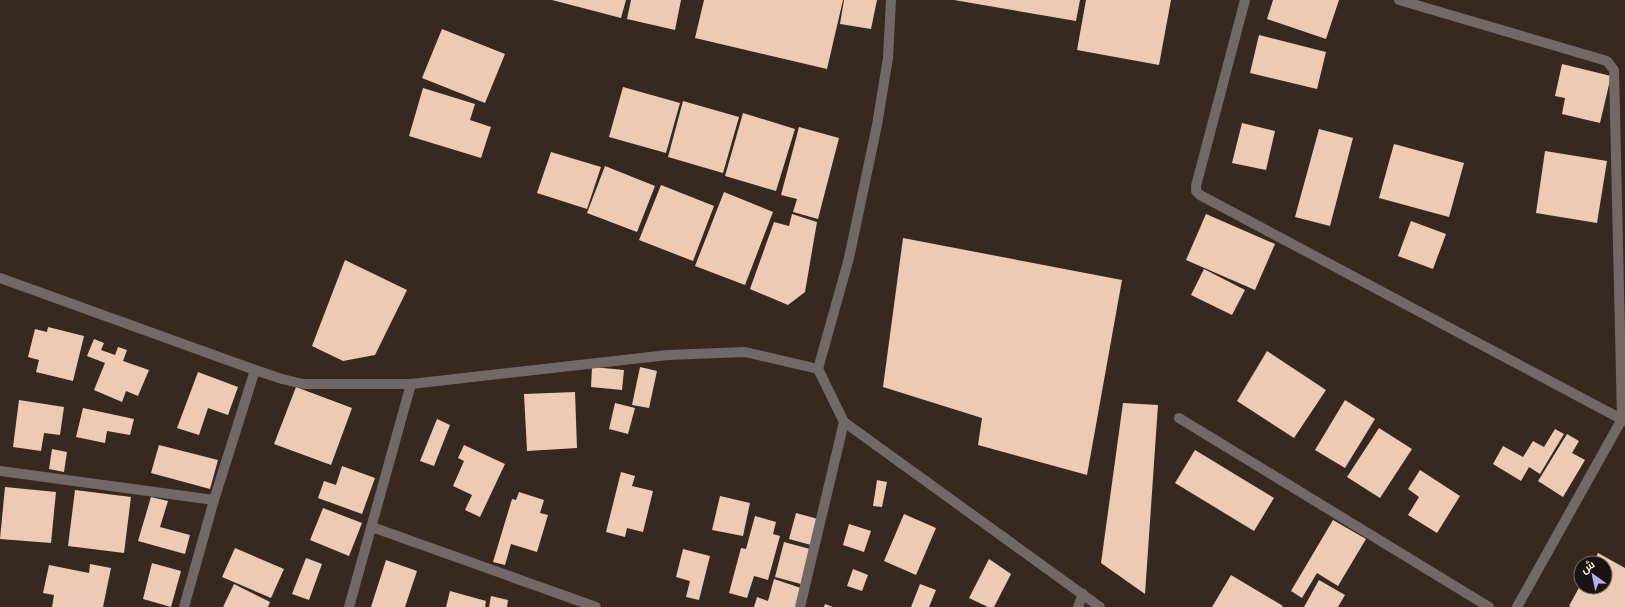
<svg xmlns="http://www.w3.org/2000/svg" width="1625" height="607" viewBox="0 0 1625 607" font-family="Lato,Cairo,sans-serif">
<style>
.building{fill:#edcab4}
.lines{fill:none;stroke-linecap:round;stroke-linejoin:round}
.minor{stroke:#726868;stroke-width:10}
</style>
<rect width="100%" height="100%" fill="#372920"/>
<g class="building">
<path d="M552,0h74l-5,18z"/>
<path d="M631,0h50l-6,30 -48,-11z"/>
<path d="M704,0h139l-16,69 -132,-31z"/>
<path d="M844,0h33l-6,29 -31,-5z"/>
<path d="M954,0h126l-4,21z"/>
<path d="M1086,0h85l-12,65 -82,-15z"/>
<path d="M1273,0h66l-13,39 -59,-20z"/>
<path d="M442,29l63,25 -20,49 -63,-25z"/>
<path d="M1259,35l67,17 -9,37 -67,-16z"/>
<path d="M1562,64l49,12 -11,47 -38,-9 3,-16 -10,-2z"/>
<path d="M623,87l57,16 -14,50 -57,-16z"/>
<path d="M423,88l52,16 -5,16 21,7 -10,31 -72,-22z"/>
<path d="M683,101l56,16 -16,56 -55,-16z"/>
<path d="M743,113l52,16 -19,62 -51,-15z"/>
<path d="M1242,123l33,8 -9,39 -34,-7z"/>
<path d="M799,127l40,11 -21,81 -25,-7 4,-13 -16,-4z"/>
<path d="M1319,129l34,9 -23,88 -35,-9z"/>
<path d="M1394,144l70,19 -15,54 -70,-19z"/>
<path d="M1545,151l62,10 -10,62 -61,-10z"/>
<path d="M551,152l50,15 -14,42 -50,-16z"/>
<path d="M605,166l50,20 -18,46 -50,-19z"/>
<path d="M661,185l53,21 -21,55 -54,-21z"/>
<path d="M724,192l49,20 -28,73 -50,-19z"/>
<path d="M792,214l25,8 -12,70 -17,13 -38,-16 24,-67 15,4z"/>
<path d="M1206,214l69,30 -20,46 -69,-30z"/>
<path d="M1411,221l35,13 -13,35 -35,-13z"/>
<path d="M903,238l219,42 -35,195 -109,-30 4,-27 -99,-31z"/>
<path d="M345,260l62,30 -32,65 -32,6 -31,-15z"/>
<path d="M1204,269l41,21 -13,25 -41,-20z"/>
<path d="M48,327l36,9 -11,45 -37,-9 3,-12 -11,-3 7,-28 12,3z"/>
<path d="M94,339l10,4 -3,7 14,5 3,-8 9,3 -4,11 26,9 -11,26 -12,-5 -4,11 -28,-12 11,-27 -18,-7z"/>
<path d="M1267,351l59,39 -32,48 -57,-37z"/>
<path d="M592,367l32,3 -2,20 -31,-3z"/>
<path d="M640,367l17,4 -8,37 -17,-3z"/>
<path d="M198,372l40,15 -10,28 -20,-7 -9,27 -22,-7z"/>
<path d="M296,387l56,21 -21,57 -57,-21z"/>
<path d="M575,392l2,56 -50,3 -3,-57z"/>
<path d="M19,400l45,7 -4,28 -16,-2 -3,18 -28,-4z"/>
<path d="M1345,400l30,19 -30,49 -30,-18z"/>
<path d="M615,403l20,5 -7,26 -19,-5z"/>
<path d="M1123,403l35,2 -13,189 -44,-31z"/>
<path d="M83,408l51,11 -4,16 -23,-4 -2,12 -29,-6z"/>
<path d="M437,419l13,6 -16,41 -14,-5z"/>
<path d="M1379,428l33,21 -32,49 -33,-21z"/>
<path d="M1555,429l9,5 -24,40 -11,-7 -8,14 -28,-17 10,-18 20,11 10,-16 11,6z"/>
<path d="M1567,434l12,7 -7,12 13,7 -22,37 -25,-16z"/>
<path d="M159,445l59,15 -8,29 -59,-16z"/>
<path d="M464,445l41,19 -25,53 -15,-7 7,-15 -19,-9 11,-25 -6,-3z"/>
<path d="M52,449l15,3 -3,20 -15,-3z"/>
<path d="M1195,450l79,48 -20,33 -79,-48z"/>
<path d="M342,466l33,12 -13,36 -44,-16 6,-17 12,4z"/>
<path d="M1420,470l40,26 -23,37 -29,-18 11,-18 -11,-8z"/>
<path d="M621,472l14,4 -3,10 21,5 -10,41 -16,-4 -2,9 -19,-5z"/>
<path d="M877,480l10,2 -5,25 -9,-1z"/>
<path d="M5,487l51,5 -5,51 -51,-4z"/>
<path d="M75,490l56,7 -7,56 -56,-7z"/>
<path d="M519,492l25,8 -4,13 8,2 -11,37 -26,-8 -6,21 -12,-3 19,-63 4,1z"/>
<path d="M720,496l30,7 -7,33 -31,-6z"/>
<path d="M151,497l17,4 -8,26 30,8 -5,19 -47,-13z"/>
<path d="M323,508l39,15 -13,33 -39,-16z"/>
<path d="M796,513l22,6 -7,26 -22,-6z"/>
<path d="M904,514l32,14 -20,47 -32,-14z"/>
<path d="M755,516l21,6 -3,12 7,2 -12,44 -14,-4 -7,22 -18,-5 12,-45 5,1z"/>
<path d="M1333,520l33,19 -28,47 -21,-13 -15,25 -11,-7z"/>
<path d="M849,524l22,7 -7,21 -21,-7z"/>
<path d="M784,542l26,7 -9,35 -26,-7z"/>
<path d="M235,548l49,21 -13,29 -49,-21z"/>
<path d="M683,549l27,7 -11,44 -13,-3 4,-16 -14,-4z"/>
<path d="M1598,553l27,15v39h-54l-2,-1 12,-22v3h24v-24h-12z"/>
<path d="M306,558l16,6 -13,36 -17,-6z"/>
<path d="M989,559l22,15 -17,33h-6l-19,-9z"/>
<path d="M386,560l31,11 -12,36h-34z"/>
<path d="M152,563l29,8 -10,36 -28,-8z"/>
<path d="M90,564l21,4 -8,39h-51l2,-12 -11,-2 6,-28 40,8z"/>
<path d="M853,569l15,6 -6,16 -15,-5z"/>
<path d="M1231,575l52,31 -1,1h-70z"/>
<path d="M774,579l30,10 -6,18h-44l3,-10 11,4z"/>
<path d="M1319,580l26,15 -7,12h-34z"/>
<path d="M234,584l36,18 -2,5h-45z"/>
<path d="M920,584l16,6 -7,17h-18z"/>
<path d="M450,591l36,10 -1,6h-39z"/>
<path d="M491,596l17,4 -1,7h-18z"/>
<path d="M825,604l8,3h-9z"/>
</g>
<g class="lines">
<g class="minor">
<path d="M1245,0l-49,186v5l4,4 425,226"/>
<path d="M1399,0l208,61 7,9 8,349 -105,188"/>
<path d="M0,278l255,92 27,9 21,5h108l257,-29 77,-3 73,17 26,53 256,185"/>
<path d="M818,369l31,-111 28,-133 11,-67 3,-58"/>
<path d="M1179,418l310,189"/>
<path d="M0,471l214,29"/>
<path d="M372,527l224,80"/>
<path d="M184,607l30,-107 41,-130"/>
<path d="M349,607l62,-223"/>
<path d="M800,607l44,-185"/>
<path d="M1078,607l5,-13"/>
</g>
</g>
<g transform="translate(1593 575) rotate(327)"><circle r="19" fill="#1a130f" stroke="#736b66"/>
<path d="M0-3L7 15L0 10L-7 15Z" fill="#b9abf7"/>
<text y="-6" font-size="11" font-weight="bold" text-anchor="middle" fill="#f8eee8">ش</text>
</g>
</svg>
